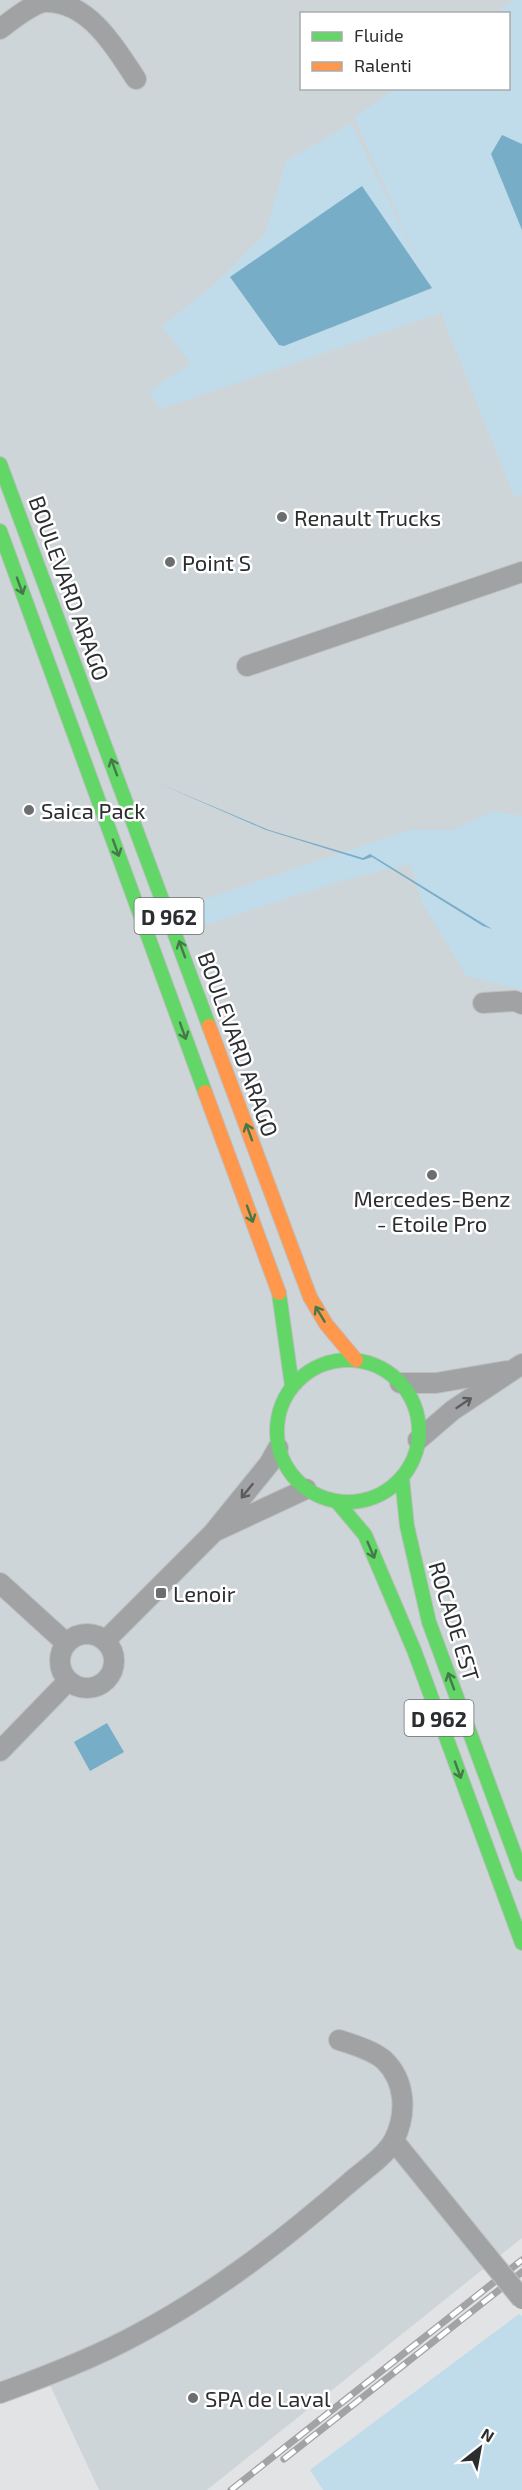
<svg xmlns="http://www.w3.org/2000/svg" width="522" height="2490" viewBox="0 0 522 2490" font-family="'Exo 2',sans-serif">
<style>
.built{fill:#ced5d9;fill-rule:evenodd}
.green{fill:#c0dbea}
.water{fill:#78adc8}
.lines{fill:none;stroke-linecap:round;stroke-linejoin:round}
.street-casing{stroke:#bdbfc0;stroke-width:22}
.fast-casing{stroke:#bdbfc0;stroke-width:16}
.slow-casing{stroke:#bdbfc0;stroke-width:16}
.street{stroke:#a1a2a3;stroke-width:20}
.fast{stroke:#63d668;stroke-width:14}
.slow{stroke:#ff974d;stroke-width:14}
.rail-casing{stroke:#a2a3a5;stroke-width:7}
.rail{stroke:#fff;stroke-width:4.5;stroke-dasharray:14;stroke-linecap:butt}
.street-bridge-casing{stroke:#bdbfc0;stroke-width:22;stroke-linecap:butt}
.street-bridge{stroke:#a1a2a3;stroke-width:20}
.oneway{stroke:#447949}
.oneway2{stroke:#5a5c5d}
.poi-dot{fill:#6b6d6f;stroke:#fff;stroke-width:2}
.labels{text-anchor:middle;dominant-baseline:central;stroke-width:5;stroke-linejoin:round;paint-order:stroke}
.shield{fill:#fff;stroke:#6b6c6d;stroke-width:1.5}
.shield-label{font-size:21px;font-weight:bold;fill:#2b2d2f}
.poi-label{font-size:22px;fill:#2b2d2f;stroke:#fff;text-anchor:start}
.street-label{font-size:22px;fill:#2b2d2f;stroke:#fff}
</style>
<rect width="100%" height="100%" fill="#e1e3e5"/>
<path class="built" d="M0,0h522v2238l-315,252h-108l-50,-107 -49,19zM302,14h206v74h-206z"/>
<g class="green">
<path d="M513,0h9v495l-8,1 -73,-183 -281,96 -11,-18 42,-27 -29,-38 52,-41 51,-51 21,-73 65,-38 74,153 -71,-158 40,-29 114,-1v-74l-13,-1z"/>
<path d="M493,811l29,5v174l-55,-14 -45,-73 -12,-39 -66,16 -145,47 -8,-23 218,-74h44z"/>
<path d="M519,2314l3,2v174h-199l-13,-20z"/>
</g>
<g class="water">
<path d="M502,135l20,9v86l-31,-76z"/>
<path d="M362,186l70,102 -148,58 -5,-1 -49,-68z"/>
<path d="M158,783l111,47 94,28 7,-4 122,75 -9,-3 -111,-69 -9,3 -97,-30z"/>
<path d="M107,1723l17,29 -34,19 -16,-29z"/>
</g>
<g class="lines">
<defs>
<g id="street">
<path d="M0,29c12,-9 30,-24 44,-27 45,-2 72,47 92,77"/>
<path d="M247,666l275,-94"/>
<path d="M483,1003l32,-2 7,3"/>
<path d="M400,1383h36l70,-12"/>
<path d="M418,1440l35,-30 69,-46"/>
<path d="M218,1530l88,-41"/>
<path d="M0,1583l66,60"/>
<circle cx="87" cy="1661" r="27"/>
<path d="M105,1641l108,-108 56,-69 9,-16"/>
<path d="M0,1751l68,-70"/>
<path d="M394,2141l93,115"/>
<path d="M0,2393c47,-17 94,-35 138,-59 77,-41 144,-93 210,-150 14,-13 37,-27 46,-44 13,-26 12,-59 -10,-80 -12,-10 -30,-15 -45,-20"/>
</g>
<g id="fast">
<path d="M0,464l209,562"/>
<path d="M0,531l205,561"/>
<path d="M279,1293l13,93"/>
<circle cx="348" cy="1431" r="71"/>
<path d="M402,1478l5,48 22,96 93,252"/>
<path d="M338,1503l27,32 49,115 108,293"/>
</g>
<g id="slow">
<path d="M209,1026l101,271 16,27 30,36"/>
<path d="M205,1092l74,201"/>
</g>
</defs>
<use href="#street" class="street-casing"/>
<use href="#fast" class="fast-casing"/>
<use href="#slow" class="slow-casing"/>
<use href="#street" class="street"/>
<use href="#fast" class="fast"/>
<use href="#slow" class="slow"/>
<defs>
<g id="rail">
<path d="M284,2459l238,-187"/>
<path d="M231,2490l291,-230"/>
</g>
</defs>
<use href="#rail" class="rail-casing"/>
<use href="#rail" class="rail"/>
<defs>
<path id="street-bridge" d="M487,2256l35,43"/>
</defs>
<use href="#street-bridge" class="street-bridge-casing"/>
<use href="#street-bridge" class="street-bridge"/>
</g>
<defs><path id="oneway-shaft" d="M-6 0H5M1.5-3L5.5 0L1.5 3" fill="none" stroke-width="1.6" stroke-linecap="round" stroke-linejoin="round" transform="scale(1.5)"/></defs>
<g class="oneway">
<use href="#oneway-shaft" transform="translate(20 586) rotate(70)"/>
<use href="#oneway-shaft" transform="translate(114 767) rotate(-110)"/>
<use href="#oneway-shaft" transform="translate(116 848) rotate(70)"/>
<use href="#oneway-shaft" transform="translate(182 949) rotate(-110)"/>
<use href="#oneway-shaft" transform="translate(183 1031) rotate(70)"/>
<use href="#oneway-shaft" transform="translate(249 1132) rotate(-110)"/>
<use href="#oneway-shaft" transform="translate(250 1214) rotate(70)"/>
<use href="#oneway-shaft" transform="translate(320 1314) rotate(-121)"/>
<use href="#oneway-shaft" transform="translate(371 1550) rotate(67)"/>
<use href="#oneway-shaft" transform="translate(451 1681) rotate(-110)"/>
<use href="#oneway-shaft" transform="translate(458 1770) rotate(70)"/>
</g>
<g class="oneway2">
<use href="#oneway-shaft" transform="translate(464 1403) rotate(-34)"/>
<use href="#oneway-shaft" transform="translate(247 1491) rotate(129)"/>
</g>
<g class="poi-dot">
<circle cx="282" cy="517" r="6"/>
<circle cx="170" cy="562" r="6"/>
<circle cx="29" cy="810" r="6"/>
<circle cx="432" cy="1175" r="6"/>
<rect x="155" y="1587" width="12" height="12" rx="3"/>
<circle cx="193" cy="2398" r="6"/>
</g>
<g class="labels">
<g class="shield">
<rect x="134.5" y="898" width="69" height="36" rx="4.5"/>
<rect x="404.5" y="1700" width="69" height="36" rx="4.5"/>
</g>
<g class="shield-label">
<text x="169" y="916">D 962</text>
<text x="439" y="1718">D 962</text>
</g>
<g class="poi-label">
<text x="294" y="517">Renault Trucks</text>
<text x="182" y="562">Point S</text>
<text x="41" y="810">Saica Pack</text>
<text x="432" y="1198" text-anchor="middle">Mercedes-Benz<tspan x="432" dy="25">- Etoile Pro</tspan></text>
<text x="173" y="1593">Lenoir</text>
<text x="205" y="2398">SPA de Laval</text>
</g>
<g class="street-label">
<text transform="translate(70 588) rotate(70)">BOULEVARD ARAGO</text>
<text transform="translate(239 1044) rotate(70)">BOULEVARD ARAGO</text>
<text transform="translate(455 1621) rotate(73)">ROCADE EST</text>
</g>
</g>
<rect x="300" y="12" width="210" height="78" fill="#ffffff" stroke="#aaabac" stroke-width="1.5"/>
<rect x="312" y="32" width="30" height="9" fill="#63d668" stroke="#aaabac" stroke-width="1.5"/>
<text x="354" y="42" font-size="18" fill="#2b2d2f">Fluide</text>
<rect x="312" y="62" width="30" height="9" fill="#ff974d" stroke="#aaabac" stroke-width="1.5"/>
<text x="354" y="72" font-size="18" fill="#2b2d2f">Ralenti</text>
<g transform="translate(480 2448) rotate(31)" stroke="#ffffff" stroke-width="4.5" paint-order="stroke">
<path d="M0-4.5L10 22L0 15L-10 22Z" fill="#2b2d2f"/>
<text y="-9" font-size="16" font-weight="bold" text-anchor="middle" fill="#2b2d2f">N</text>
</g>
</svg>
